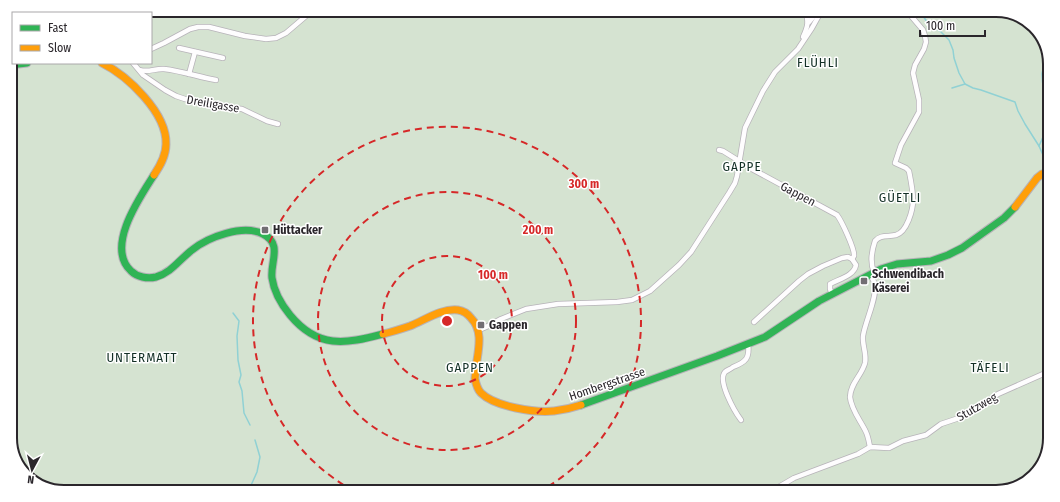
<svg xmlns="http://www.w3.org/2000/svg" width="1060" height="502" viewBox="0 0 1060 502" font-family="'Fira Sans Condensed',sans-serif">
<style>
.green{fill:#d5e3d1}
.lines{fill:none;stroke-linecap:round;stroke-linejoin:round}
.stream{stroke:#90d1d4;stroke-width:1.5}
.street-casing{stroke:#b7b3b9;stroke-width:6}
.fast-casing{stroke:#b7b3b9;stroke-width:9}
.slow-casing{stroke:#b7b3b9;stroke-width:9}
.street{stroke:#fefdfe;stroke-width:4.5}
.fast{stroke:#30b455;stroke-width:7}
.slow{stroke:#ff9f0a;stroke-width:7}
.ring{fill:none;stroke:#d62828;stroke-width:2;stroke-dasharray:7 5}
.poi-dot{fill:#726e73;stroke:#fff;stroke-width:1.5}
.labels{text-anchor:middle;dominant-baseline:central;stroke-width:3;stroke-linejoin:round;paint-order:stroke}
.street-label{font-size:12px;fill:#2a262b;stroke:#fff}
.poi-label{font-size:12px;font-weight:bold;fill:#2a262b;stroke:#fff;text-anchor:start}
.neighbourhood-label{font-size:13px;letter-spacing:1px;fill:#122f25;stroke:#fff}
.rim{fill:none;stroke:#2a262b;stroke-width:2}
.centre{fill:#d62828;stroke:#fff;stroke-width:2}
.ring-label{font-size:12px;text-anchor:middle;font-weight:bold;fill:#d62828;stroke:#fff;stroke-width:3;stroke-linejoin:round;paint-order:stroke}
</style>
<rect width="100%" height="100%" fill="#f8f3fa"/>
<path class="green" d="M64,10h932l24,5 21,19 9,27v377l-5,24 -19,21 -30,9h-932l-24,-5 -21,-19 -9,-26v-381l3,-7v9h138v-50h-94z"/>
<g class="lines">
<g class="stream">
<path d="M918,10l2,2 8,11 13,9 8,8 4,10 1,8 5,15 6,11 8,4 8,2 34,12 3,9 7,13 14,22 8,18"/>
<path d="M1042,36c1,7 3,14 3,22 0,5 -2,11 -3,16 0,10 3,23 8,31"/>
<path d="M952,88l13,-4"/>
<path d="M1039,146l4,-9 4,-4v-8l3,-3"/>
<path d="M233,313l6,8 -2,15 1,24 3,15 -2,7 3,9 2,22 6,12"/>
<path d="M248,492l9,-20 3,-15 -5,-17"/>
</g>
<defs>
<g id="street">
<path d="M809,22l10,-12"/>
<path d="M803,37c5,-11 6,-15 2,-27"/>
<path d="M179,48l44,10"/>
<path d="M151,49l13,-6 26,-14 8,-2h11l36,9 21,3 10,-1 10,-5 27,-23"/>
<path d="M133,63l10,12 22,15 11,6 9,3 26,6 31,4 25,12 11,3"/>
<path d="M140,70c8,3 16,-2 24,-1 18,2 35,8 52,11"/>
<path d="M189,74l6,-22"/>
<path d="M719,150l4,1 29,18 85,46c4,5 18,34 17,41 -1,1 -1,2 -2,3"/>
<path d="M874,272c-4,-9 -2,-22 1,-31 6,-7 13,-4 21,-6 11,-3 17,-25 17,-35 0,-9 -2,-19 -4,-29l-3,-3 -11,-5 6,-18 18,-33v-12l-6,-27 2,-8 9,-16 2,-7 -1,-6 -2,-6 -17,-20"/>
<path d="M870,274c2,4 4,7 5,11 2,13 -10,37 -12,51 -1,9 4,18 2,27 -3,12 -15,21 -15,34 1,12 10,23 15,33 3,5 4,12 5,17"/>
<path d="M754,322l45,-41 9,-7 15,-8 19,-8 6,-1 4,2 4,6c-2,11 -17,14 -26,19v5l2,5"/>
<path d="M479,330l7,-3 15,-8 25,-10 32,-5 59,-2 15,-2 18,-9 29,-26 12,-13 38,-59 6,-10 2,-7 8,-48 18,-37 12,-19 23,-23 14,-21 10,-18"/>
<path d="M741,420c-6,-8 -24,-39 -16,-48 2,-2 6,-3 8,-5 13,-5 17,-9 15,-23"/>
<path d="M770,492l24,-14 64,-24 12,-7 19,1 14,-7 23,-6 15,-11 18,-6 12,-5 27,-19 52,-23"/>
</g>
<g id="fast">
<path d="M10,65l17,-2"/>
<path d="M154,175c-14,22 -49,72 -23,96 6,6 16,8 25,6 15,-4 24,-18 36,-27 16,-13 51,-26 71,-16 20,10 7,28 9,44 2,14 9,26 18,37 28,34 55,29 93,19"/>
<path d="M581,405l136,-49 48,-19 54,-36 62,-32 16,-5 34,-3 17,-6 14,-7 42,-30 11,-11"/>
</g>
<g id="slow">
<path d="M102,63c26,13 65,50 64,81 0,12 -6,22 -12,31"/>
<path d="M1015,207l22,-29 5,-4 8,-2"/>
<path d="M383,334c9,-2 18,-5 27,-8 15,-6 32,-18 48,-16 6,1 10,4 13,8 13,13 7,33 5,49 0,4 -1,9 -1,12 1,5 3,11 6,14 14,14 55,20 73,18 9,-1 18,-3 27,-6"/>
</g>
</defs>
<use href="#street" class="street-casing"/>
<use href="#fast" class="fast-casing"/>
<use href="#slow" class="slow-casing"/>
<use href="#street" class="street"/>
<use href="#fast" class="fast"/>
<use href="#slow" class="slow"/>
</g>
<g class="ring">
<circle cx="447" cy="321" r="65"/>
<circle cx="447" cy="321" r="129"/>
<path d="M354 491A194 194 0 1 1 540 491"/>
</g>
<g class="poi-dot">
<rect x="261" y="226" width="8" height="8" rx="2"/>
<rect x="860" y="277" width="8" height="8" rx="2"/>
<rect x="477" y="321" width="8" height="8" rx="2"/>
</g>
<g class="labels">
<g class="street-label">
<text transform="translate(213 104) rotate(10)">Dreiligasse</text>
<text transform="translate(798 194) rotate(28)">Gappen</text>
<text transform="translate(607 384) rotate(-19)">Hombergstrasse</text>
<text transform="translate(977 407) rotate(-30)">Stutzweg</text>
</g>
<g class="poi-label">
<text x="273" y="230">Hüttacker</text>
<text x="872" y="274">Schwendibach<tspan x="872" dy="14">Käserei</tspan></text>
<text x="489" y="325">Gappen</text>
</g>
<g class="neighbourhood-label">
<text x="818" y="62">FLÜHLI</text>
<text x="742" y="166">GAPPE</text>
<text x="900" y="197">GÜETLI</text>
<text x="142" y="357">UNTERMATT</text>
<text x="470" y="367">GAPPEN</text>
<text x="990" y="367">TÄFELI</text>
</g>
</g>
<path d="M0 0H1060V502H0ZM64 17H996A47 47 0 0 1 1043 64V438A47 47 0 0 1 996 485H64A47 47 0 0 1 17 438V64A47 47 0 0 1 64 17Z" fill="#fff" fill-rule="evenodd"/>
<path class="rim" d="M64 17H996A47 47 0 0 1 1043 64V438A47 47 0 0 1 996 485H64A47 47 0 0 1 17 438V64A47 47 0 0 1 64 17Z"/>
<circle cx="447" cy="321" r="6" class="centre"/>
<g class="ring-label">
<text x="584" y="188">300 m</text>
<text x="538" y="234">200 m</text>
<text x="493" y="279">100 m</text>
</g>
<rect x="12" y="12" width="140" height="52" fill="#ffffff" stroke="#aaa8aa"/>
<rect x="20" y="25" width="20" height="6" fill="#30b455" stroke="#aaa8aa"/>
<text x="48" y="32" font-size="12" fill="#2a262b">Fast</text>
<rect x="20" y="45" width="20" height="6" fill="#ff9f0a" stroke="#aaa8aa"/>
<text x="48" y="52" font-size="12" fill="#2a262b">Slow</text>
<g transform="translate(32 470) rotate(187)" stroke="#ffffff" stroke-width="3" paint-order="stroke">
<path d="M0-3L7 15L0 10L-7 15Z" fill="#2a262b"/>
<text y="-6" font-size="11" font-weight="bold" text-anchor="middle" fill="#2a262b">N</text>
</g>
<path d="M920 30v6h65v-6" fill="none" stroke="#2a262b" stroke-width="2"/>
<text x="926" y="30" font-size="12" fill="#2a262b" stroke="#ffffff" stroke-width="3" paint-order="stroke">100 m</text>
</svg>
